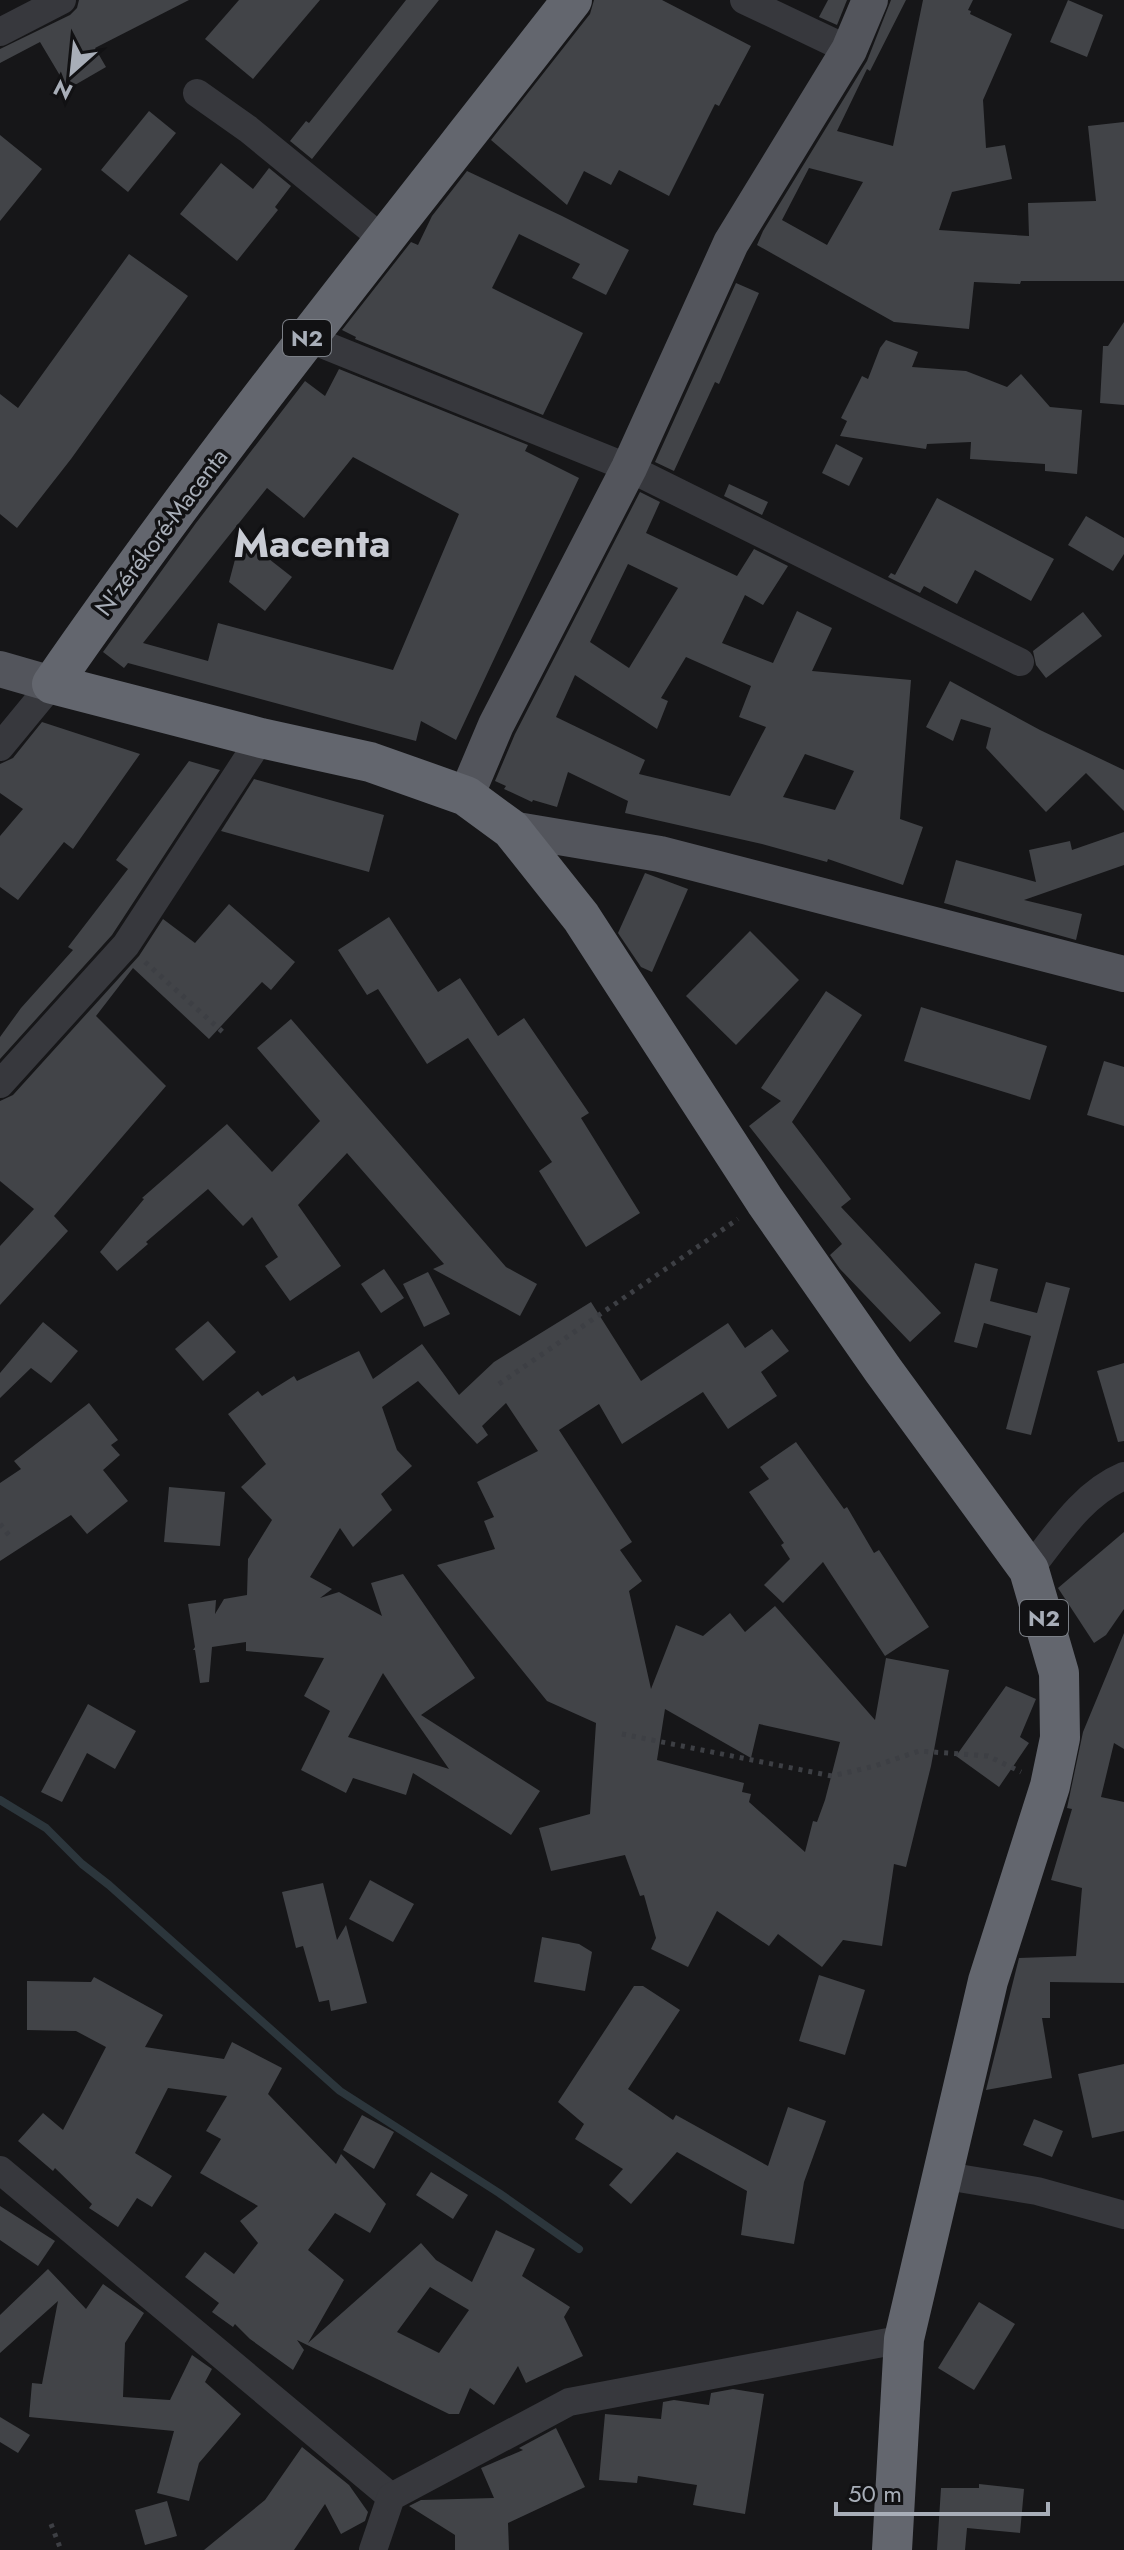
<svg xmlns="http://www.w3.org/2000/svg" width="1124" height="2550" viewBox="0 0 1124 2550" font-family="Jost,sans-serif">
<style>
.lines{fill:none;stroke-linecap:round;stroke-linejoin:round}
.stream{stroke:#2c363c;stroke-width:8}
.building{fill:#424448;fill-rule:evenodd}
.path{stroke:#3d3f44;stroke-width:5;stroke-dasharray:4 6;stroke-linecap:butt}
.minor{stroke:#37383d;stroke-width:28}
.major{stroke:#53555c;stroke-width:36}
.highway{stroke:#63666e;stroke-width:40}
.labels{text-anchor:middle;dominant-baseline:central;stroke-width:7;stroke-linejoin:round;paint-order:stroke}
.shield{fill:#111113;stroke:#7b7f86;stroke-width:2}
.shield-label{font-size:22px;font-weight:bold;fill:#a8aeb8}
.street-label{font-size:24px;fill:#a8aeb8;stroke:#111113}
.town-label{font-size:40px;font-weight:bold;fill:#c9ccd4;stroke:#111113}
</style>
<rect width="100%" height="100%" fill="#161618"/>
<g class="lines">
<path class="stream" d="M0,1800l46,28 36,36 27,21 231,206 159,102 80,56"/>
</g>
<g class="building">
<path d="M79,0h110l-94,48 11,19 -38,22 -28,-47 -40,21v-14l70,-34 7,-7z"/>
<path d="M239,0h81l-67,79 -48,-40z"/>
<path d="M406,0h33l-127,159 -22,-18 16,-20 3,2z"/>
<path d="M594,0h68l89,46 -32,60 -4,-2 -46,92 -50,-26 -8,15 -27,-14 -17,34 -76,-65 99,-126z"/>
<path d="M828,0h19l-10,25 -18,-8z"/>
<path d="M891,0h15l-36,71 -3,-2 -30,62 56,15 30,-146h50l-5,10 3,1 -1,3 42,20 -29,66 3,48 19,-3 7,34 -60,13 -13,38 90,6 -1,-33 68,-2 -8,-75 36,-4v159h-103l-1,3 -46,-2 -5,47 -75,-7 -137,-77 6,-14 104,-170zM809,168l54,14 -36,63 -45,-25z"/>
<path d="M1068,0l35,15 -16,42 -37,-15z"/>
<path d="M149,111l27,22 -48,59 -27,-22z"/>
<path d="M0,135l42,34 -42,52z"/>
<path d="M221,163l32,26 16,-21 22,18 -16,21 3,3 -41,51 -57,-47z"/>
<path d="M467,171l95,45 67,34 -23,45 -34,-17 8,-14 -61,-30 -27,54 91,45 -40,82 -188,-76 1,-2 -14,-7 69,-88 7,3 14,-29z"/>
<path d="M129,254l59,42 -117,163 -54,69 -17,-14v-120l18,14z"/>
<path d="M736,283l23,10 -40,91 -4,-2 -41,89 -19,-9z"/>
<path d="M1124,322v83l-24,-2 3,-57h5z"/>
<path d="M886,340l32,12 -6,15 54,4 41,16 14,-13 29,33 32,3 -5,64 -32,-3v-7l-75,-5 1,-17 -44,2 -1,5 -86,-13 7,-15 -6,-3 21,-42 6,3 12,-31z"/>
<path d="M339,369l189,76 -3,6 54,27 -123,262 -35,-19 -5,20 -288,-78 -4,5 -21,-16 93,-129 109,-142 20,15zM353,457l106,57 -66,156 -175,-47 -10,38 -65,-18 124,-155 37,30z"/>
<path d="M836,444l27,14 -14,28 -27,-13z"/>
<path d="M729,484l39,18 -6,13 -38,-19z"/>
<path d="M640,492l20,10 -14,31 91,43 17,-27 34,17 -25,39 -18,-10 -23,48 51,20 24,-52 35,17 -20,43 99,9 -11,139 23,8 -20,58 -75,-26 -1,3 -65,-18 -137,-31 3,-12 -60,-29 -11,35 -24,-7 -1,2 -28,-13 2,-3 -11,-5 20,-47zM628,564l50,24 -49,80 -39,-26zM686,657l65,29 -12,31 27,10 -36,69 -91,-22 6,-14 -89,-43 19,-42 82,54 11,-28 -7,-3zM805,754l49,17 -19,39 -52,-13z"/>
<path d="M937,498l117,61 -23,42 -56,-31 -18,34 -33,-18 -4,7 -32,-16 3,-4 4,2z"/>
<path d="M1086,516l38,22v16l-11,17 -45,-26z"/>
<path d="M241,537l51,40 -27,34 -36,-29z"/>
<path d="M1083,612l19,24 -56,42 -10,-13 -3,-14z"/>
<path d="M950,681l90,49 84,40v41l-38,-38 -40,39 -60,-64 5,-20 -30,-9 -8,22 -27,-14z"/>
<path d="M42,722l98,32 -67,95 -9,-7 -46,58 -18,-13v-51l23,-27 -23,-16v-29l13,-6z"/>
<path d="M189,761l31,9 -108,165 -112,124v-22l21,-29 52,-58 -5,-3 60,-78 -12,-9z"/>
<path d="M254,779l130,36 -15,57 -148,-41z"/>
<path d="M1124,832v33l-100,35 58,14 -6,26 -132,-37 12,-43 80,22 -7,-32 41,-9 2,9z"/>
<path d="M645,873l43,16 -36,83 -11,-5 -23,-34z"/>
<path d="M229,904l66,58 -24,28 -9,-8 -53,57 -76,-71 -37,48 70,70 -112,130 14,15 -68,74v-59l34,-37 -34,-28v-80l13,-6 126,-139 24,-37 32,24z"/>
<path d="M389,917l49,75 22,-14 38,58 26,-18 65,95 -8,5 59,95 -54,34 -47,-76 13,-9 -84,-124 -41,26 -49,-75 -11,6 -29,-45z"/>
<path d="M750,931l49,49 -63,65 -50,-49z"/>
<path d="M826,991l36,24 -70,107 59,77 -10,8 100,106 -31,29 -70,-73 -10,-14 12,-11 -93,-118 32,-25 -20,-13z"/>
<path d="M921,1007l126,39 -17,54 -126,-39z"/>
<path d="M291,1019l215,248 31,17 -17,32 -87,-47 11,-5 -97,-111 -49,52 43,61 -51,35 -25,-35 13,-9 -26,-40 -9,9 -35,-37 -62,53 2,2 -31,27 -17,-19 44,-53 -2,-1 85,-74 45,48 48,-51 -63,-73z"/>
<path d="M1104,1061l20,6v59l-37,-11z"/>
<path d="M975,1263l23,6 -8,32 47,12 9,-31 24,6 -39,147 -25,-6 25,-93 -47,-13 -7,25 -23,-6z"/>
<path d="M384,1269l20,29 -23,15 -20,-29z"/>
<path d="M428,1272l22,42 -26,13 -21,-43z"/>
<path d="M591,1302l50,79 87,-58 17,25 27,-19 17,22 -28,21 16,24 -49,33 -25,-37 -81,52 -23,-40 -40,26 73,112 -12,8 22,31 -13,10 22,98 25,-64 27,11 27,-23 15,19 30,-26 100,114 11,-62 63,12 -18,96 -25,101 -12,-3 -12,82 -39,-6 -21,27 -44,-33 -9,12 -52,-35 -29,56 -37,-18 5,-11 -12,-43 -4,1 -15,-41 -74,16 -12,-43 51,-14 6,-91 -49,-22 -110,-136 58,-16 -11,-28 10,-4 -17,-35 61,-31 -32,-48 -24,23 6,9 -11,9 -59,-63 -36,26 15,43 15,16 -31,28 11,16 -39,37 -13,-19 -30,49 22,12 -12,9 19,-6 43,24 -11,-33 32,-9 72,104 -54,37 119,76 -29,44 -98,-62 -7,22 -53,-17 -7,15 -45,-23 29,-59 -26,-15 20,-38 -78,-7v-9l-34,5 -3,35 -9,1 -5,-33h-2l2,-3 -7,-43 28,-4 -1,14 9,-15 23,-4 1,-36 24,-39 -31,-33 25,-23 -38,-50 30,-23 4,5 32,-20 3,5 62,-30 14,28 49,-35 37,51 35,-33zM383,1673l22,33 44,63 -101,-32zM665,1709l86,49 8,-34 81,18 -15,58 -8,22 -4,-1 -8,31 -56,-50 2,-8 -9,-2 2,-9 -87,-23z"/>
<path d="M208,1321l28,31 -33,29 -28,-32z"/>
<path d="M43,1322l35,29 -27,32 -20,-15 -31,30v-25z"/>
<path d="M1124,1363v78l-6,1 -21,-71z"/>
<path d="M89,1403l29,37 -7,5 9,10 -17,15 25,31 -41,33 -16,-19 -71,46v-78l21,-14 -7,-8z"/>
<path d="M796,1442l48,67 3,-2 27,46 5,-3 50,77 -44,29 -62,-94 -40,41 -19,-18 26,-26 -9,-14 3,-2 -35,-51 20,-13 -9,-12z"/>
<path d="M169,1487l56,5 -5,54 -56,-4z"/>
<path d="M1124,1532v77l-18,26 -12,8 -36,-55z"/>
<path d="M1124,1633v116l-10,-6 -13,54 23,5v181l-74,-1v36h-8l10,60 -66,12 33,-132 57,-2 6,-68 -31,-8 21,-71 -5,-1 16,-76z"/>
<path d="M1006,1686l30,13 -16,38 9,6 -30,44 -43,-31z"/>
<path d="M88,1704l48,27 -21,38 -28,-16 -25,49 -21,-10z"/>
<path d="M370,1880l44,24 -21,38 -44,-23z"/>
<path d="M323,1883l14,57 9,-15 21,78 -36,8 -2,-11 -10,2 -16,-56 -7,2 -14,-56z"/>
<path d="M542,1937l37,7 13,8 -7,39 -51,-9z"/>
<path d="M819,1975l46,15 -20,65 -46,-14z"/>
<path d="M94,1977l69,38 -18,32 79,12 8,-17 50,26 -14,26 68,70 5,-10 45,50 -16,29 -35,-20 -27,37 36,30 -36,63 113,-100 15,17 36,22 24,-52 39,19 -13,27 48,31 -6,10 19,39 -57,27 -8,-17 -24,39 -24,-17 -11,26h-10l-152,-74 7,10 -11,20 -43,-31 -15,-15 -2,3 -21,-15 7,-9 -34,-26 20,-25 29,22 24,-31 -18,-22 18,-15 -58,-33 21,-34 -15,-8 21,-35 -59,-8 -33,65 37,23 -20,31 -15,-9 -19,29 -29,-19 3,-4 -37,-36 -2,3 -35,-30 25,-28 20,17 43,-83 -30,-16 -49,-1v-49l64,1zM430,2287l39,23 -30,43 -42,-21z"/>
<path d="M634,1986h9l37,24 -52,79 45,31 3,-5 92,51 20,-59 38,14 -22,61 -10,62 -53,-9 6,-44 -70,-39 -46,52 -22,-19 14,-16 -48,-30 9,-15 -26,-22z"/>
<path d="M1124,2064v67l-32,7 -14,-64z"/>
<path d="M362,2115l32,17 -20,37 -31,-19z"/>
<path d="M1034,2119l29,12 -11,26 -29,-12z"/>
<path d="M431,2172l37,23 -15,24 -37,-24z"/>
<path d="M0,2206l55,35 -17,25 -38,-26z"/>
<path d="M48,2269l38,40 17,-25 41,29 -19,30 -2,54 47,3 22,-45 20,14 -7,13 36,32 -42,49 -10,38 -32,-8 17,-62 -145,-14 3,-34 10,1 16,-83 -58,52v-38z"/>
<path d="M979,2302l36,22 -41,66 -36,-22z"/>
<path d="M733,2389l31,5 -19,120 -52,-9 4,-20 -59,-9 -1,7 -38,-3 6,-66 56,5 2,-17 11,-2 35,5 2,-12z"/>
<path d="M0,2417l30,18 -12,18 -18,-11z"/>
<path d="M556,2428l29,59 -77,36 1,27h-54v-15l-46,-29 12,-6 73,-2 -13,-30 42,-18 -4,-2z"/>
<path d="M302,2447l47,38 19,27 -3,9 -24,13 -16,-30 -31,46h-90l61,-50z"/>
<path d="M979,2484l45,5 -4,44 -53,-5 -2,22h-28l4,-62h38z"/>
<path d="M167,2501l10,35 -32,9 -10,-35z"/>
</g>
<g class="lines">
<g class="path">
<path d="M145,962l81,73"/>
<path d="M499,1384l239,-165"/>
<path d="M0,1524l12,15"/>
<path d="M622,1734l210,42 43,-10 44,-15 69,5 33,16"/>
<path d="M51,2524l10,26"/>
</g>
<g class="minor">
<path d="M744,0l105,50"/>
<path d="M0,32l62,-32"/>
<path d="M197,93l51,36 136,111"/>
<path d="M307,338l322,130 391,194"/>
<path d="M0,747l52,-63"/>
<path d="M0,1084l126,-139 135,-207"/>
<path d="M1029,1570c27,-34 54,-77 95,-94"/>
<path d="M0,2170l391,327"/>
<path d="M940,2175l97,16 87,24"/>
<path d="M373,2550l18,-53 178,-95 335,-63"/>
</g>
<g class="major">
<path d="M0,669l52,15"/>
<path d="M466,796l30,-71 133,-257 102,-225 118,-193 21,-50"/>
<path d="M511,829l149,25 464,120"/>
</g>
<path class="highway" d="M572,0c-176,226 -357,448 -520,684l209,54 109,24 96,34 45,33 70,88 184,284 118,169 146,200 30,103 1,65 -10,48 -62,195 -84,358 -12,211"/>
</g>
<g class="labels">
<g class="shield">
<rect x="283" y="320" width="48" height="36" rx="6"/>
<rect x="1020" y="1600" width="48" height="36" rx="6"/>
</g>
<g class="shield-label">
<text x="307" y="338">N2</text>
<text x="1044" y="1618">N2</text>
</g>
<g class="street-label">
<text transform="translate(161 532) rotate(-53)">N'zérékoré-Macenta</text>
</g>
<g class="town-label">
<text x="312" y="543">Macenta</text>
</g>
</g>
<g transform="translate(72 72) rotate(207)" stroke="#111113" stroke-width="6" paint-order="stroke">
<path d="M0-6L14 30L0 20L-14 30Z" fill="#a8aeb8"/>
<text y="-12" font-size="22" font-weight="bold" text-anchor="middle" fill="#a8aeb8">N</text>
</g>
<path d="M836 2502v12h212v-12" fill="none" stroke="#a8aeb8" stroke-width="4"/>
<text x="848" y="2502" font-size="24" fill="#a8aeb8" stroke="#111113" stroke-width="6" paint-order="stroke">50 m</text>
</svg>
